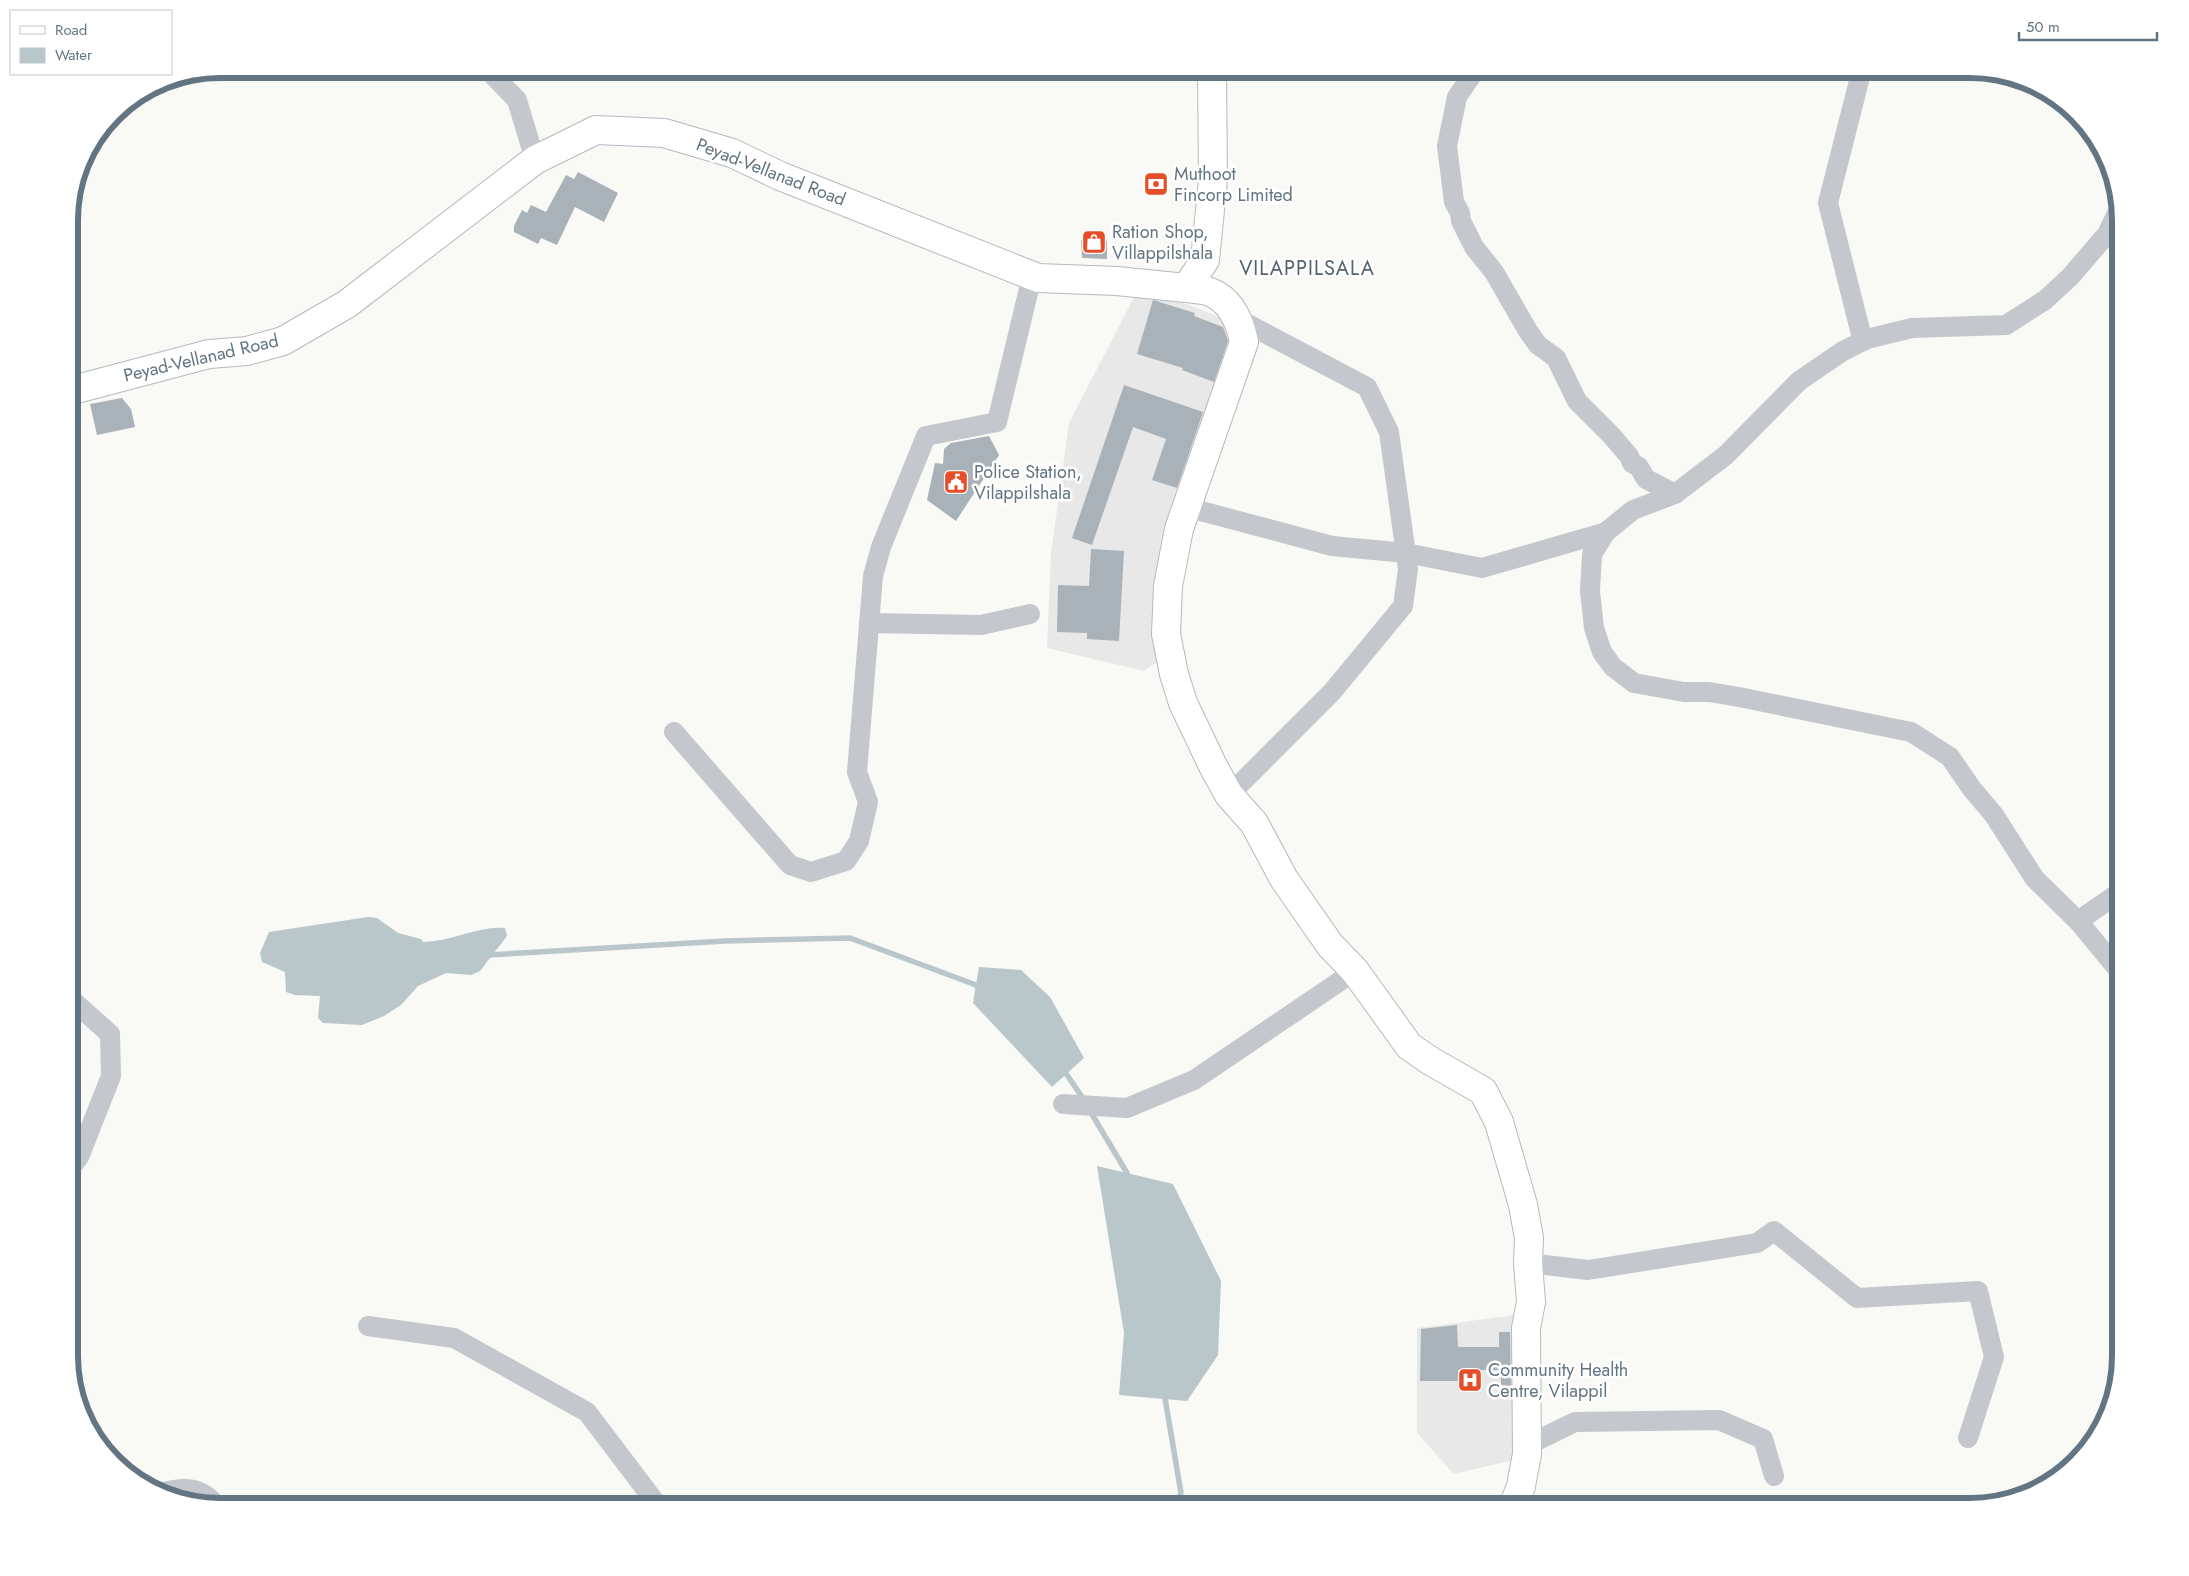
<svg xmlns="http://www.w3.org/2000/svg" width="2189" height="1576" viewBox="0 0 2189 1576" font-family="Jost,sans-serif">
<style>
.built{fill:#e7e8e7}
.water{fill:#b9c6ca}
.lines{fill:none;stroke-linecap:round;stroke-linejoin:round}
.stream{stroke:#b9c6ca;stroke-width:5.5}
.building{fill:#a9b2b8}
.secondary-casing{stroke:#b4babf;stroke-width:30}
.street{stroke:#c4c8cc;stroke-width:20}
.secondary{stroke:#fff;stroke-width:28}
.labels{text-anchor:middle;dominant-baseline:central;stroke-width:5;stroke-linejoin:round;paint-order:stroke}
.street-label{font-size:18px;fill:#637582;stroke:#fff}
.poi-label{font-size:18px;fill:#637582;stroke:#fff;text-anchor:start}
.quarter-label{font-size:20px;letter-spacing:1px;fill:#55636d;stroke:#fff}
.rim{fill:none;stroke:#637582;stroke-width:6}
</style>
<rect width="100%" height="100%" fill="#f9f9f6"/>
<g class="built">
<path d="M1140,286l95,37 4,16 -56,160 -21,160 -18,12 -97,-23 4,-94 18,-131z"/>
<path d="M1524,1314l-2,144 -68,16 -37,-41v-105z"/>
</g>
<g class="water">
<path d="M368,917l9,1 21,15 23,6 2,3c28,0 54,-16 82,-14l2,8 -27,35 -9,4 -25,-2 -28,13 -17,19 -17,11 -22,9 -39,-2 -5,-5 2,-22 -25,-1 -9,-3 -1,-20 -23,-10 -2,-9 9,-21z"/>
<path d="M979,967l42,3 29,27 34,61 -32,29 -79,-84z"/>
<path d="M1097,1166l76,18 48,97 -3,74 -31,46 -68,-6 5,-62z"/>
</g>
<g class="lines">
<g class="stream">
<path d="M488,955l237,-14 125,-3 126,47 4,5"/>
<path d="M1063,1069l21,31"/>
<path d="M1090,1111l37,62 1,6"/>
<path d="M1164,1392l17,101 -7,14"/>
</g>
</g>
<g class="building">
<path d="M578,172l40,21 -14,29 -29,-15 -18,38 -16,-7 -3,6 -24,-12v-6l8,-16 5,3 4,-8 15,7 20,-37 8,4z"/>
<path d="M1081,240l26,1v18l-25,-1z"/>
<path d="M1153,300l42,13 -1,3 29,11 5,14 -14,41 -32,-12 1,-2 -46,-14z"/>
<path d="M1124,385l79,27 -26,76 -25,-8 14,-41 -33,-12 -41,118 -20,-7z"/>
<path d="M122,398l9,11 4,18 -38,8 -7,-31z"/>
<path d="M989,436l10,19 -43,66 -29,-21 8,-37 8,1 1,-15 7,-6z"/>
<path d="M1091,549l33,2 -5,90 -32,-2v-6l-30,-1 1,-47 31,1z"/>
<path d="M1457,1325l1,22h41v-15h11l1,54 -10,-1v-15h-43v11h-38l1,-52z"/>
</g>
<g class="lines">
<defs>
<g id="secondary">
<path d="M1186,288c7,1 17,1 24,4 21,8 30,30 34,50l-65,187 -11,57 -2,48 8,40 9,29 30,63 16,29 25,28 30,56 46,66 25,26 54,75 20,14 54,31 16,31 24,83 6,33 -1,25 3,39 -5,26 1,126 -6,32 -8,21"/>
<path d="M69,391l140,-37 38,-3 36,-10 64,-37 188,-144 61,-30 68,3 68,20 48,23 258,102 79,3 69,7 19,-28 8,-80 -1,-111"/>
</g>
</defs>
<use href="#secondary" class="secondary-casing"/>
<g class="street">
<path d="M487,69l30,31 18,60"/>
<path d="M1476,69l-19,28 -10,49 7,56 6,11 1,8 13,26 20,25 34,59 10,14 18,13 21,43 34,34 18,21 3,7 7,4 7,12 29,15"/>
<path d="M2118,211l-11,23 -37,43 -25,23 -39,25 -94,3 -45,11 -24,12 -44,30 -73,74 -51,39 -42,16 -27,22 -14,22 -2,37 4,37 8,24 11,15 21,16 50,9h25l30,5 172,35 39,25 22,32 22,26 41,64 43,42 42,51"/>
<path d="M1861,334l-33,-131 34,-134"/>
<path d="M1186,507l146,39 74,7 76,15 124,-36"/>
<path d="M869,623l112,2 49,-11"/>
<path d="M2120,730v5"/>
<path d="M674,732l116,133 21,7 35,-11 13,-20 9,-39 -11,-30 16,-196 8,-29 45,-111 71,-14 35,-146"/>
<path d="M1229,795l103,-103 71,-86 5,-37 -19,-137 -22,-45 -127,-67"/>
<path d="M2078,921l42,-29"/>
<path d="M69,992l4,9 37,33 1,42 -32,81 -10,13"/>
<path d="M1063,1104l64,4 67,-28 161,-109"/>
<path d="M1528,1263l60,7 169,-27 17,-12 83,67 121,-7 16,66 -26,81"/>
<path d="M368,1326l86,12 133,74 72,95"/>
<path d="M1526,1446l49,-24 144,-2 44,19 11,37"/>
<path d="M160,1493c24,-7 41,-7 58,14"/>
</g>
<use href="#secondary" class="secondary"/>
</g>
<defs>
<symbol id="bank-square" viewBox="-11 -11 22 22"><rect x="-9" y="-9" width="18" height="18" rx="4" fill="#e64e29" stroke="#fff"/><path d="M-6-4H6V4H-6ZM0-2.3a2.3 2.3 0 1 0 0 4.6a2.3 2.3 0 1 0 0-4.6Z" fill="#fff"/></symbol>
<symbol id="shop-square" viewBox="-11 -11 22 22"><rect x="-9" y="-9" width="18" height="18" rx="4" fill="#e64e29" stroke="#fff"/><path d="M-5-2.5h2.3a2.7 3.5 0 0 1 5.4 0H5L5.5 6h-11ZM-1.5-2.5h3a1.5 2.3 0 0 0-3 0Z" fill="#fff"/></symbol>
<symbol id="civic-square" viewBox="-11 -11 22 22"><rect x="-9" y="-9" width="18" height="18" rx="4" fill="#e64e29" stroke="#fff"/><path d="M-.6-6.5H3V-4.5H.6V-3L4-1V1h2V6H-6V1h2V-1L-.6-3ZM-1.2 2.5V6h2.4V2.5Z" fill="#fff"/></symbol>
<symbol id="hospital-square" viewBox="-11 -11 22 22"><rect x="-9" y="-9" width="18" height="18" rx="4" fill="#e64e29" stroke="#fff"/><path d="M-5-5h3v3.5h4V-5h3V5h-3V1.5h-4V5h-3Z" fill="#fff"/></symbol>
</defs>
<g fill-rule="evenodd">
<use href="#bank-square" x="1142" y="170" width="28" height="28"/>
<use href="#shop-square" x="1080" y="228" width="28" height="28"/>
<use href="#civic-square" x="942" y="468" width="28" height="28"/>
<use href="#hospital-square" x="1456" y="1366" width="28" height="28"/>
</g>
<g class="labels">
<g class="street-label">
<text transform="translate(771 172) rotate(21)">Peyad-Vellanad Road</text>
<text transform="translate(201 358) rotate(-13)">Peyad-Vellanad Road</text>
</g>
<g class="poi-label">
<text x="1174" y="174">Muthoot<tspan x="1174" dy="21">Fincorp Limited</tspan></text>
<text x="1112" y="232">Ration Shop,<tspan x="1112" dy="21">Villappilshala</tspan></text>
<text x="974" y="472">Police Station,<tspan x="974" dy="21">Vilappilshala</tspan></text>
<text x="1488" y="1370">Community Health<tspan x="1488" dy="21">Centre, Vilappil</tspan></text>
</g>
<g class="quarter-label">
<text x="1307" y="268">VILAPPILSALA</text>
</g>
</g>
<path d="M0 0H2189V1576H0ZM220 78H1970A142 142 0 0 1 2112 220V1356A142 142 0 0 1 1970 1498H220A142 142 0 0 1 78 1356V220A142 142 0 0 1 220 78Z" fill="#fff" fill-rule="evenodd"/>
<path class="rim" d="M220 78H1970A142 142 0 0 1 2112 220V1356A142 142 0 0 1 1970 1498H220A142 142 0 0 1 78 1356V220A142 142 0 0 1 220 78Z"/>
<rect x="10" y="10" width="162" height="65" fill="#ffffff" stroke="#c1c8cd"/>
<rect x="20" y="26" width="25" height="8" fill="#ffffff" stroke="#c1c8cd"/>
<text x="55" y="35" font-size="15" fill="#637582">Road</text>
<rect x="20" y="48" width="25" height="15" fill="#b9c6ca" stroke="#c1c8cd"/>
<text x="55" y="60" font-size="15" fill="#637582">Water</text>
<path d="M2019 32v8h138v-8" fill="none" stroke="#637582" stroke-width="2.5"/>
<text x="2026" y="32" font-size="15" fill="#637582" stroke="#ffffff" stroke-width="4" paint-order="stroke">50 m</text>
</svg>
